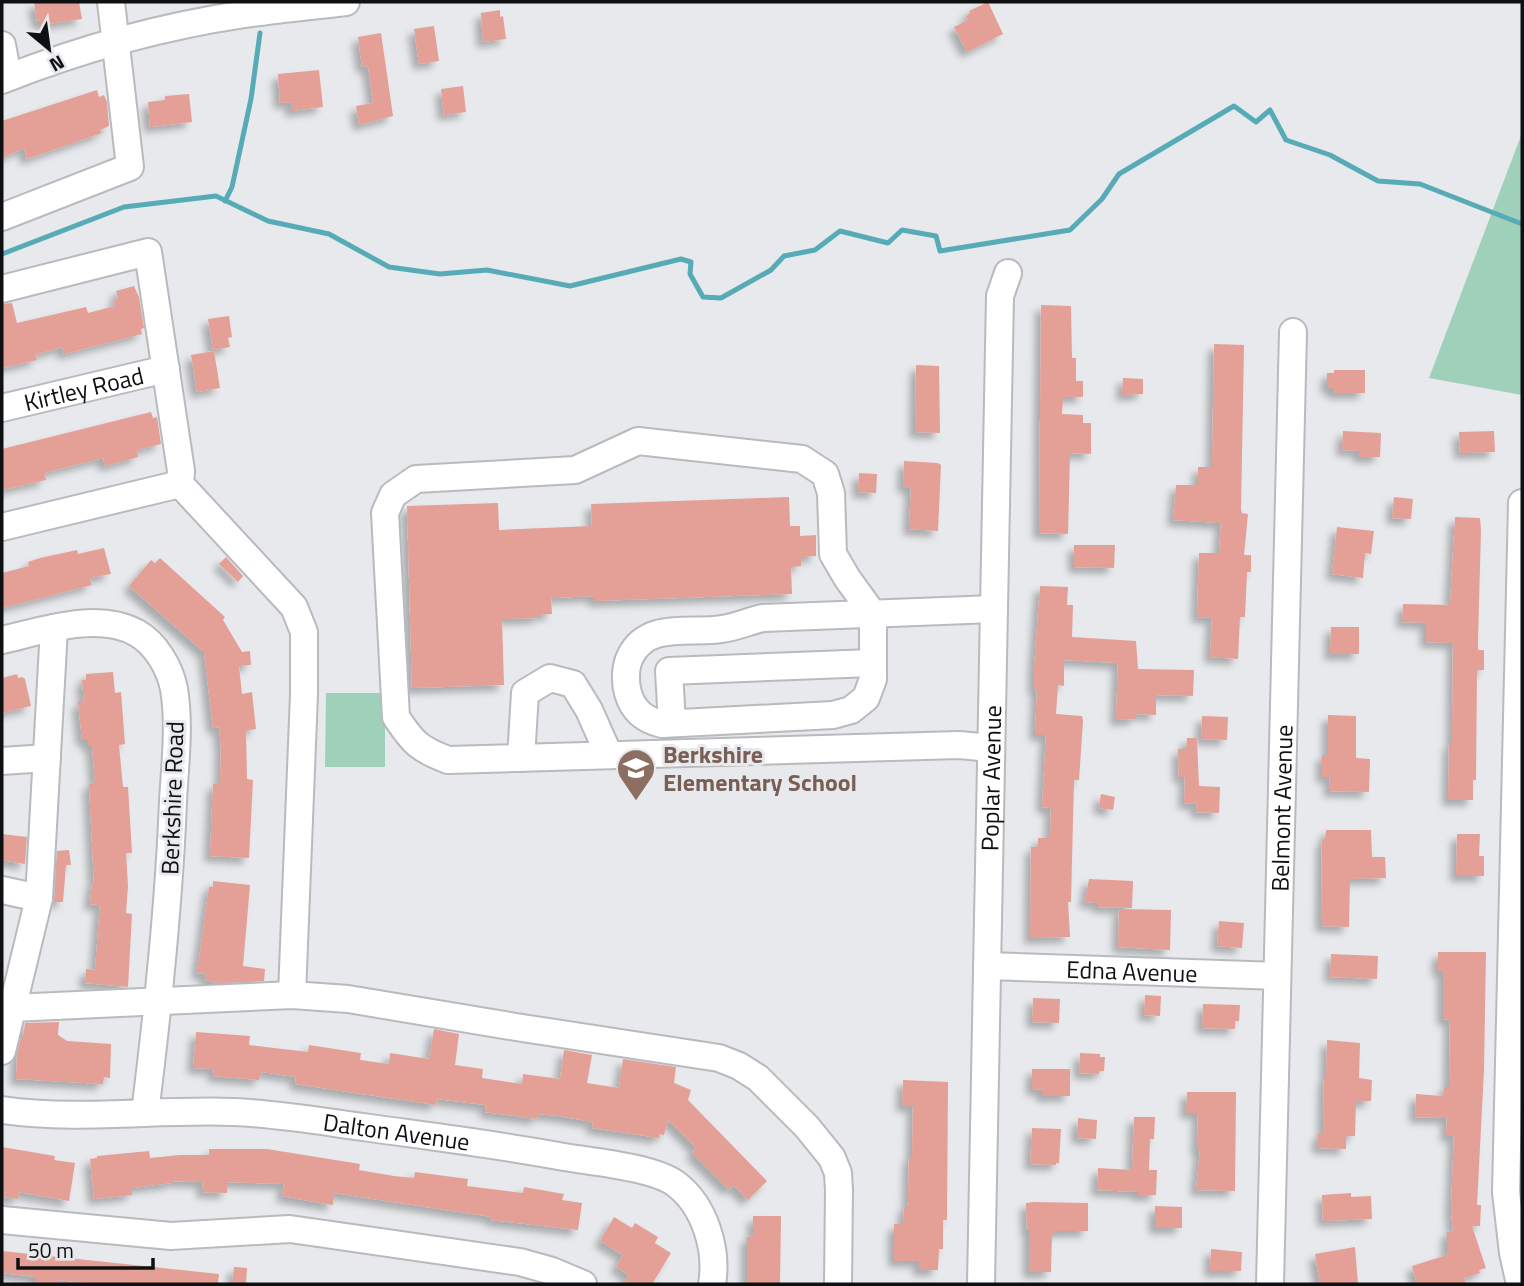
<svg xmlns="http://www.w3.org/2000/svg" width="1524" height="1286" viewBox="0 0 1524 1286" font-family="'Titillium Web',sans-serif">
<style>
.green{fill:#9fd1ba}
.lines{fill:none;stroke-linecap:round;stroke-linejoin:round}
.stream{stroke:#57abb6;stroke-width:5}
.building{fill:#e4a096;filter:url(#shadow)}
.minor-casing{stroke:#b8babd;stroke-width:30}
.minor{stroke:#fff;stroke-width:26}
.labels{text-anchor:middle;dominant-baseline:central;stroke-width:6;stroke-linejoin:round;paint-order:stroke}
.street-label{font-size:24px;fill:#0f1011;stroke:#e7e9ec}
.education-label{font-size:24px;font-weight:bold;fill:#785e54;stroke:#e7e9ec;text-anchor:start}
</style>
<defs>
<filter id="shadow"><feDropShadow dx="-6" dy="6" stdDeviation="3.5" flood-color="#0004"/></filter>
</defs>
<rect width="100%" height="100%" fill="#e7e9ec"/>
<g class="green">
<path d="M1522,133v262l-93,-17z"/>
<path d="M326,693h59v74h-60z"/>
</g>
<g class="lines">
<g class="stream">
<path d="M225,201l7,-14 19,-88 9,-66"/>
<path d="M2,254l122,-47 92,-11 52,25 61,13 60,33 51,7 47,-4 83,16 111,-27 10,3 -1,12 13,23 18,1 50,-28 13,-14 31,-6 25,-19 48,12 14,-13 34,6 4,15 130,-21 32,-31 17,-25 115,-68 22,16 14,-12 16,30 44,15 48,26 42,3 102,40"/>
</g>
</g>
<g class="building">
<path d="M34,2h45l3,17 -42,6v-5l-3,1z"/>
<path d="M988,2l15,32 -36,18 -13,-25 14,-7 -2,-4 4,-3 -1,-2z"/>
<path d="M500,10v7l3,-1 3,23 -23,3 -2,-29z"/>
<path d="M434,26l5,35 -20,3 -5,-35z"/>
<path d="M381,33l12,83 -34,9 -3,-19 17,-3 -5,-37 -6,1 -4,-30z"/>
<path d="M319,70l4,37 -32,4v-9l-11,1 -2,-29z"/>
<path d="M463,86l3,26 -22,3 -3,-26z"/>
<path d="M97,90l2,7 5,-2 3,7 2,24 -9,4 2,3 -75,26 -3,-11 -22,10v-37z"/>
<path d="M189,94l3,28 -42,5 -2,-25 17,-2v-4z"/>
<path d="M134,286l5,11 5,31 -3,1 1,5 -78,20 -2,-7 -27,8 2,5 -35,8v-64l10,-1 5,20 69,-16 2,6 27,-7 -1,-6 4,-1 -2,-8z"/>
<path d="M1041,305l30,1 1,52h4v23h7v16h-20l-1,17 21,1v8h8v31l-21,-1 -2,81 -29,-1z"/>
<path d="M229,316l3,21 -4,1 2,9 -17,3 -5,-31z"/>
<path d="M1214,344l30,1 -3,165 1,3 6,1 -4,41h7v17h-4l-2,45h-5l-2,42 -28,-2 2,-39 -15,-1 2,-64h20l2,-30 -48,-3 3,-35h22v-18h14z"/>
<path d="M214,351l6,37 -23,4 -6,-37z"/>
<path d="M916,365l23,1 1,67 -25,-1z"/>
<path d="M1334,370h31v23h-32v-5h-6v-15h7z"/>
<path d="M1123,378l20,1v15l-21,1z"/>
<path d="M151,412l2,6 4,-1 4,27 -24,6 1,7 -33,9 -2,-8 -59,15 2,7 -44,10v-41z"/>
<path d="M1343,431l38,2 -1,24h-21v-6l-17,-1z"/>
<path d="M1494,431l1,21 -35,1 -1,-21z"/>
<path d="M904,461l34,2 3,2 -3,66 -29,-2 2,-41 -8,-2z"/>
<path d="M859,473l18,1 -1,19 -18,-1z"/>
<path d="M789,497l1,29h10v10l16,-1v21l-15,1v9l-10,1 1,27 -198,7v-5l-43,2 1,16 -14,1v3l-36,1 2,66 -92,3 -5,-182 91,-3 1,27 93,-4 -1,-22z"/>
<path d="M1394,497l19,2 -2,20 -19,-1z"/>
<path d="M1455,517l25,1 1,12 -3,110v10h6v20h-7l-1,110h-3v20h-25l1,-56h3l1,-101 -27,-1v-19l-24,-1 1,-18 47,1z"/>
<path d="M1337,527l37,4 -3,23 -6,-1 -2,25 -31,-4z"/>
<path d="M1074,545h41l-1,23 -40,-1z"/>
<path d="M104,548l7,26 -21,4 2,7 -90,23v-35l27,-7 -1,-4 12,-4 37,-8 1,4z"/>
<path d="M226,557l17,19 -5,6 -19,-18z"/>
<path d="M160,558l65,59 -2,3 19,32 8,-1 1,14 -12,1 3,28 10,-2 4,37 -10,2 1,48 6,1 -4,78 -39,-2 3,-72h7l1,-36 -2,-21 -6,1 -9,-76 -75,-66 22,-26 4,3z"/>
<path d="M1040,586l28,1 -1,18h6l-1,32 64,4 2,28 56,1 -1,26 -37,-1v20l-20,-1v5l-20,1 2,-57 -54,-3v26l-6,-1 -2,29 26,2 1,5 -4,59h-5l-3,122h-3l2,35 -40,1 1,-91h7v-9h12l1,-30 -9,-1 4,-72h-11l2,-45 -3,-1v-21z"/>
<path d="M1331,627h28v27h-29z"/>
<path d="M113,672l2,21 6,-1 4,52 -6,1 4,42h5l4,66h-6l2,33 -2,27 6,1 -4,73 -43,-4 1,-14 9,1 5,-65 -10,-1 2,-21h2l-5,-99 6,-2 -3,-36h-4v-6h-6l-4,-38h6l-2,-22h4v-6z"/>
<path d="M17,674l1,4 4,-1 3,2 6,27 -29,7v-35z"/>
<path d="M1328,715l28,1v42l14,1 -1,33 -40,-1 1,-14h-8v-22h6z"/>
<path d="M1202,716l26,1 -1,23 -26,-1z"/>
<path d="M1187,738h10l2,48 21,1 -1,26 -23,-1 1,-8 -13,-1 1,-26h-6l-1,-28h8z"/>
<path d="M1101,794l14,3 -2,13 -14,-2z"/>
<path d="M1326,830h45l1,27h13l1,21 -36,1 -1,48 -28,-1 1,-86h3z"/>
<path d="M2,834l25,3 -2,27 -23,-4z"/>
<path d="M1457,834h23l-1,22h5v20h-28z"/>
<path d="M69,850l2,15h-5l-3,37h-9l3,-51z"/>
<path d="M1089,879l44,2 -1,27 -34,-1v-4l-13,-1z"/>
<path d="M213,881l37,4 -7,81 22,3 -1,12 -47,2 -12,-3 1,-6 -9,-1 12,-86h4z"/>
<path d="M1119,909l52,1 -1,40 -52,-3z"/>
<path d="M1219,921l25,2 -2,25 -25,-2z"/>
<path d="M1438,952h48l-2,118 -7,135h4l-1,21h-8l14,42 -7,2 1,3 -16,5 2,6h-49l-5,-18 35,-11v-23l6,-1 -2,-22 3,-73h-8l1,-18 -32,-1 1,-23 27,2 1,-9h5l1,-67 -7,-1v-48h-5z"/>
<path d="M1331,954l47,2 -1,23 -47,-2z"/>
<path d="M1145,995l16,1 -1,20 -16,-1z"/>
<path d="M1033,998l27,1 -1,24 -27,-1z"/>
<path d="M1203,1004l37,1 -1,16h-4v8l-33,-1z"/>
<path d="M59,1022l-1,13 9,6 44,3 -1,34 -6,-1 -1,7 -87,-5 1,-24 4,-17h2l2,-15z"/>
<path d="M434,1029l25,5 -4,31 28,4 -1,9 40,6 1,-10 37,5 4,-29 28,5 -5,28 32,5 4,-29 53,8 -2,16 17,7 -3,10 79,81 -19,19 -15,-15 -4,5 -37,-37 4,-5 -28,-28 -4,15 -5,-1v4l-67,-10 1,-6 -34,-6 -21,-2 -1,5 -52,-7 1,-7 -49,-6 -1,6 -141,-21 1,-7 -34,-5 -3,8 -46,-4 1,-7 -21,-1 3,-36 54,4 -1,9 59,7 1,-7 52,8 -1,7 29,4 1,-11 39,6z"/>
<path d="M1327,1040l33,3 -1,35 13,2 -1,21 -15,1 -1,34h-9v13l-28,-1v-14h5l1,-56h2z"/>
<path d="M1080,1053l20,1v3h5l-1,14h-5v3l-20,-1z"/>
<path d="M1032,1069h38v27h-28v-7l-10,1z"/>
<path d="M903,1080l45,2 -1,138h-4v29h-4l-1,21h-19v-9h-25v-37h9l1,-17h3l1,-5 1,-45h3l1,-51h-11z"/>
<path d="M1187,1092h49l-1,99 -39,-1 4,-40h-3l1,-37h-12z"/>
<path d="M1134,1117h21l-1,22h-4l-1,31h8l-1,25h-18v-3l-41,-2 1,-22 34,2z"/>
<path d="M1078,1118l19,2 -1,19 -19,-1z"/>
<path d="M1032,1128l29,1 -2,34h-3v2l-26,-1z"/>
<path d="M2,1147l53,9 -1,4 21,3 -6,38 -50,-9 -1,7 -14,-2 1,-5h-3z"/>
<path d="M209,1149h58l93,15 -1,6 35,6 20,2 1,-6 53,7 -1,7 56,7 1,-6 40,7 -2,6 20,3 -4,27 -87,-10 1,-3 -158,-24 -1,12 -24,-4 -27,-5 2,-12 -57,-2v11l-25,-1 1,-10 -32,-1v2l-39,5v7l-38,4 -4,-40 7,-1v-2l52,-5 1,7 30,-3h29z"/>
<path d="M1351,1193v4l20,-1 1,23 -49,2 -1,-26z"/>
<path d="M1034,1202l54,1v28h-32v2h-4l-1,39h-22v-42h-2l-1,-27z"/>
<path d="M1155,1206l27,1v21h-27z"/>
<path d="M753,1216h28l-1,68h-33v-47l6,-1z"/>
<path d="M614,1217l18,11 3,-5 23,14 -3,6 16,10 -19,31h-29l6,-9 -13,-8 7,-12 -23,-14z"/>
<path d="M1355,1247l3,37h-38l-5,-30z"/>
<path d="M1211,1249l31,3 -1,19h-31z"/>
<path d="M2,1251l217,23 -1,10h-123l-36,-4v4h-23v-7l-34,-4z"/>
<path d="M234,1267l13,1 -1,16h-14z"/>
</g>
<g class="lines">
<defs>
<g id="minor">
<path d="M2,45l6,32"/>
<path d="M2,80c76,-30 162,-54 243,-66 34,-5 68,-8 101,-12"/>
<path d="M2,217l128,-50 -19,-165"/>
<path d="M2,289l146,-37 33,219 -1,13 114,123 10,25v62l-12,301"/>
<path id="s1" d="M2,408l164,-39"/>
<path d="M2,527l178,-43"/>
<path d="M2,640c40,-9 95,-29 135,-7 19,11 33,35 37,56 6,36 1,75 -1,112 -4,104 -15,208 -28,312"/>
<path d="M672,723l-3,-52 203,-8"/>
<path d="M991,748l-32,-3 -511,15c-29,-11 -35,-17 -52,-43l-11,-204 8,-18 23,-16 159,-9 63,-29 164,18 23,15 6,19 2,61 14,24 26,36v65l-7,19 -15,12 -18,5 -171,9c-17,-4 -29,-13 -34,-31 -3,-10 -3,-26 2,-36 17,-36 60,-23 92,-28 14,-2 27,-8 41,-11l231,-9"/>
<path d="M521,758l4,-65 25,-15 23,6 16,26 20,45"/>
<path d="M2,761l45,-3"/>
<path d="M2,890l37,8"/>
<path id="s2" d="M987,966l290,10"/>
<path d="M12,1008l280,-13 56,4 174,29 197,30 20,8 19,12 49,49 25,31 6,15 1,17 -1,94"/>
<path d="M2,1051l37,-153 15,-270"/>
<path id="s3" d="M2,1110c77,11 154,-1 232,2 46,2 91,10 136,16 65,9 130,17 194,29 29,5 89,10 112,27 29,22 42,66 36,100"/>
<path d="M2,1220l169,16 119,-7 230,33 32,9 31,13"/>
<path id="s4" d="M981,1284l19,-988 8,-23"/>
<path id="s5" d="M1270,1284l23,-952"/>
<path d="M1520,1284l-7,-31 -7,-61 16,-689"/>
</g>
</defs>
<use href="#minor" class="minor-casing"/>
<use href="#minor" class="minor"/>
</g>
<defs>
<symbol id="school-pin" viewBox="-11 -11 22 30"><path d="M0 17L-7.5 6A9.5 9.5 0 1 1 7.5 6Z" fill="#8d6e63" stroke="#e7e9ec"/><path d="M0-5L7-2L0 1L-7-2ZM-4 1L0 2.5L4 1V4Q0 6-4 4Z" fill="#fff"/></symbol>
</defs>
<g fill-rule="evenodd">
<use href="#school-pin" x="614" y="746" width="44" height="60"/>
</g>
<g class="labels">
<g class="street-label">
<text stroke="none"><textPath href="#s1" startOffset="84">Kirtley Road</textPath></text>
<text stroke="none"><textPath href="#s4" startOffset="506">Poplar Avenue</textPath></text>
<text transform="translate(172 798) rotate(-88)">Berkshire Road</text>
<text stroke="none"><textPath href="#s5" startOffset="476">Belmont Avenue</textPath></text>
<text stroke="none"><textPath href="#s2" startOffset="145">Edna Avenue</textPath></text>
<text stroke="none"><textPath href="#s3" startOffset="396">Dalton Avenue</textPath></text>
</g>
<g class="education-label">
<text x="663" y="754">Berkshire<tspan x="663" dy="28">Elementary School</tspan></text>
</g>
</g>
<rect width="1524" height="1286" fill="none" stroke="#0f1011" stroke-width="7"/>
<g transform="translate(49 49) rotate(151)" stroke="#e7e9ec" stroke-width="5" paint-order="stroke">
<path d="M0-5L12 26L0 18L-12 26Z" fill="#0f1011"/>
<text y="-10" font-size="19" font-weight="bold" text-anchor="middle" fill="#0f1011">N</text>
</g>
<path d="M18 1258v10h135v-10" fill="none" stroke="#0f1011" stroke-width="3.5"/>
<text x="28" y="1258" font-size="21" fill="#0f1011" stroke="#e7e9ec" stroke-width="5" paint-order="stroke">50 m</text>
</svg>
